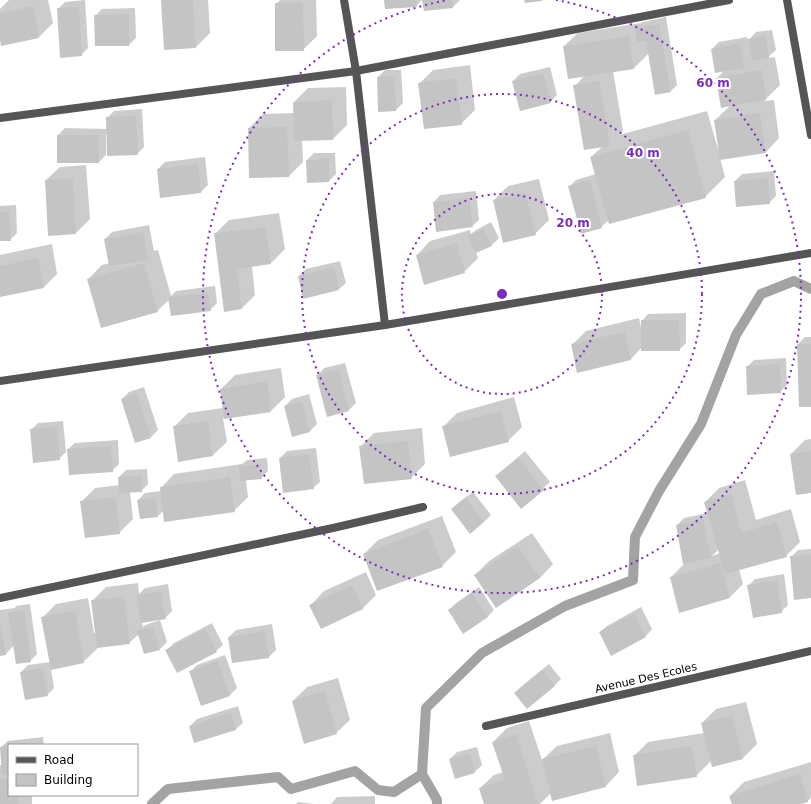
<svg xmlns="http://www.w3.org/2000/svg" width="811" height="804" viewBox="0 0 811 804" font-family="'DejaVu Sans',sans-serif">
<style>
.shadow{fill:#0003;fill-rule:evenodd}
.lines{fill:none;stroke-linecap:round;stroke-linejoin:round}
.stream{stroke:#a3a3a3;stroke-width:10}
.building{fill:#c4c4c4}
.minor{stroke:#555;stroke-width:8}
.ring{fill:none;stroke:#7b2cbf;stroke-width:2;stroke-dasharray:2 4}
.labels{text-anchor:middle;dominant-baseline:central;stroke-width:4;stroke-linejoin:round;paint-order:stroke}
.street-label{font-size:11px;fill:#000;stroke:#fff}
.centre{fill:#7b2cbf;stroke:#fff;stroke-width:2}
.ring-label{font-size:12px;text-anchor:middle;font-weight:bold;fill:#7b2cbf;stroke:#fff;stroke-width:4;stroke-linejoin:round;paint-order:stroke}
</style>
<rect width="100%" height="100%" fill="#fff"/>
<g class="shadow">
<path d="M9,0h39l5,23 -14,14 -37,8 -2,-9v-27z"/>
<path d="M85,0l3,48 -7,7 -23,-46 7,-7z"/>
<path d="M162,0h46l2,33 -14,14 -31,2z"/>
<path d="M280,0h36l1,36 -14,14 -27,-46z"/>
<path d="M385,0h37l-6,6z"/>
<path d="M423,0h37l-7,7z"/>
<path d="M135,8l1,30 -7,7 -34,-29 7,-7z"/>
<path d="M666,17l11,68 -6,6 -22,-38 -15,15 -21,3 10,60 -4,4 88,-24 11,38h1l-4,-29 15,-14 -13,-28 8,-8 -13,-21 7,-7 28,-5 1,4 8,-9 16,-2 4,20 -9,8 8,-1 5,28 -16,16 10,-1 5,38 -13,14 -46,6 5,19 -20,20 -96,23 -8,7 -31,-41 6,-6 20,-6 -5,-17 12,-11 -28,-60 10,-11 -21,-29 14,-13 63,-10 2,-1z"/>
<path d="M470,65l5,45 -14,14 -42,-40 14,-14z"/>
<path d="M550,67l7,28 -7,7 -37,-21 7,-7z"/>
<path d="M385,70h16l2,33 -7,7 -18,-33z"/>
<path d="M346,87l1,38 -14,14 -31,1 1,22 -14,14 -40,-48 14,-14 31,-1v-11l14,-14z"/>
<path d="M142,109l2,38 -7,7 -29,-21h-2v22l-7,7 -41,-27 7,-7 42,1v-11l7,-7z"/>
<path d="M314,153h21l1,21 -7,7 -22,-21z"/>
<path d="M205,157l3,28 -7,7 -43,-23 7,-7z"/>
<path d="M86,165l4,54 -14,14 -27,2 -3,-55 14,-13z"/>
<path d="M774,171l2,25 -7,7 -34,-22 7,-7z"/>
<path d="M539,179l10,41 -14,14 -41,-34 14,-14z"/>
<path d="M476,191l3,29 -7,6 -38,-24 6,-7z"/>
<path d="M16,205l1,28 -7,7h-10v-34z"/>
<path d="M279,213l6,36 -14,14 -19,3 3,29 -13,13 -27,-74 14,-14z"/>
<path d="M491,222l8,16 -7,7 -16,7 2,6 -14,14 -47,-17 13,-14 40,-11 1,4 5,-4z"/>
<path d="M149,225l5,26 4,-1 13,46 5,-5 39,-5 2,17 -7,7 -40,-11 -13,12 -69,-32 14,-14 8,-2 -5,-24 7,-7z"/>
<path d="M52,244l5,30 -13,13 -44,9v-41z"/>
<path d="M340,261l6,22 -7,6 -35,9 -5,-22 7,-7z"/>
<path d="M686,313v30l-7,7 -37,-3 -11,12 -53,12 -6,-26 14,-14 53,-13 2,10 1,-1v-6l6,-7z"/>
<path d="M805,337h6v69l-13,-62z"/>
<path d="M786,358l1,27 -7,7 -33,-25 7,-7z"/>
<path d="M345,363l11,40 -7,7 -21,6 -10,-41 6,-7z"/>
<path d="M281,368l4,29 -14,14 -48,7 4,24 -14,13 -39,-28 14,-14 35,-5 -2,-19 14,-14z"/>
<path d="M144,387l14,43 -7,7 -15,5 -14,-43 7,-7z"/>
<path d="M309,394l8,30 -7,7 -17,5 -8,-30 7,-7z"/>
<path d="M514,397l8,30 -14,14 -65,-14 14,-14z"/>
<path d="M63,421l3,31 -7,7 -28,-29 7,-7z"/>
<path d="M422,428l3,36 -14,14 -51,-31 14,-14z"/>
<path d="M811,439v53l-20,-38 14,-14z"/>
<path d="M118,440l1,24 -7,7 -44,-22 7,-6z"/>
<path d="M316,448l4,34 -7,6 -33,-30 7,-7z"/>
<path d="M525,451l25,31 -28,25 -19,-37z"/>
<path d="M267,458l1,13 -7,7 -15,2 2,17 -14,14 -70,-1 -6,6 -20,-16 7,-7 16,-2v-3l13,-14 68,-10 5,-4z"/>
<path d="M147,469l1,15 -7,7 -11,1 3,27 -14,14 -38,-31 14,-14 25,-3 -1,-8 7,-7z"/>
<path d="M745,480l11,40 35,-11 9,33 -14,14 -47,13 4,15 -14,14 -58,-21 15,-15 -9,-37 7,-7 24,-5 -3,-11 14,-14zM719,549l1,4 -8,3z"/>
<path d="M473,492l18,23 -7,7 -32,-13 7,-7z"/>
<path d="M442,516l14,36 -14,14 -78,-12 14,-14z"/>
<path d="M532,533l21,31 -13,14 -65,-3 14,-14z"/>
<path d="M811,549v48l-20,-40 7,-7z"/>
<path d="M366,572l10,23 -14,14 -51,-4 13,-14z"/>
<path d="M784,574l4,31 -7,7 -33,-26 7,-7z"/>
<path d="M138,583l1,11 6,-6 23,-4 4,27 -7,7 -23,4 1,5 2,-2 15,-5 7,22 -7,7 -16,4 -5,-19 -10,9 -32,4v2l-14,13 -32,7 3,19 -7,7 -26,-23 7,-7 22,-3 -8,-44 14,-14 32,-6 6,35h2l-4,-32 14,-14z"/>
<path d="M479,587l15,23 -7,7 -38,-7 7,-7z"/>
<path d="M30,604l7,50 -7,7 -16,-16 -8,9 -6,1v-45l15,-2 1,-2z"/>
<path d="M641,607l11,22 -6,7 -46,-4 7,-6z"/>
<path d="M212,623l11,22 -7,6 -49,-1 7,-7z"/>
<path d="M272,624l4,26 -7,7 -40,-20 7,-7z"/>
<path d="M225,655l12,33 -7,7 -29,10 -11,-33 7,-7z"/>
<path d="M549,664l12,15 -7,7 -39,7 7,-7z"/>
<path d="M338,678l12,42 -14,13 -43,-32 14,-14z"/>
<path d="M746,702l11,42 -14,14 -32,3 -15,15 -62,-20 14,-14 56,-9 -2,-10 14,-14z"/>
<path d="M238,706l5,17 -7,6 -46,-3 7,-7z"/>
<path d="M529,721l13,39 15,-14 53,-13 9,39 -13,14 -55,7 -11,11h-55l-5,-16 14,-13 9,-3 -10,-30 14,-14z"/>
<path d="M43,737l1,8h-35v50h23v9h-32v-39h3l-2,-18 7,-6z"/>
<path d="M477,747l5,18 -7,7 -25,-13 7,-7z"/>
<path d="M811,762v36l-3,3 -10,3h-65l-3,-8 14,-14z"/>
<path d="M375,796v8h-44l6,-7z"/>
<path d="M298,802l16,2h-18z"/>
</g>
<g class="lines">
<g class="stream">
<path d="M152,804l16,-15 110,-12 13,12 64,-18 23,19 16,2 28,-18"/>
<path d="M437,804v-4l-15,-26 4,-66 56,-55 83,-47 68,-26 2,-43 24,-46 42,-67 35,-89 25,-41 33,-13 17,8"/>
</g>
</g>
<g class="building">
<path d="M161,0h32l3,48 -32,2z"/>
<path d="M384,0h32l1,7 -32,2z"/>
<path d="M422,0h30l1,8 -29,3z"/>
<path d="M524,0h18v1l-17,2z"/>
<path d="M275,3h28l1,48h-29z"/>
<path d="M33,6l6,32 -38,8 -1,-6v-27z"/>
<path d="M79,7l3,49 -22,2 -3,-50z"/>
<path d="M129,14v32h-34l-1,-31z"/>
<path d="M659,24l12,68 -16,3 -9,-54 -9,1 -2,-14z"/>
<path d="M629,36l5,33 -66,10 -5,-33z"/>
<path d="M766,36l3,22 -17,3 -4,-22z"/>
<path d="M740,43l5,25 -30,5 -4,-24z"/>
<path d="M762,70l4,30 -45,8 -5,-30z"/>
<path d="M543,73l8,30 -31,8 -8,-30z"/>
<path d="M395,76l1,35 -18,1 -1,-35z"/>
<path d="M456,78l6,47 -38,4 -6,-46z"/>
<path d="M599,81l11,65 -26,4 -11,-65z"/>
<path d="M332,100l1,40 -39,1 -1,-39z"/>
<path d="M760,113l6,40 -46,7 -6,-40z"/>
<path d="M136,116l2,39 -31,1 -1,-39z"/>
<path d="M287,127l2,50 -40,1 -1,-50z"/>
<path d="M688,130l18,68 -97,26 -19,-67z"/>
<rect x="57" y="135" width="42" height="28"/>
<path d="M329,159v23l-22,1 -1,-23z"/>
<path d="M198,164l3,29 -41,5 -3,-29z"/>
<path d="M73,178l3,56 -28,2 -3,-56z"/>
<path d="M768,178l2,26 -34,3 -2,-26z"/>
<path d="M590,180l12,48 -21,6 -13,-48z"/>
<path d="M525,193l11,42 -33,8 -10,-43z"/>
<path d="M469,198l4,29 -37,5 -3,-30z"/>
<path d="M9,211l2,30h-11v-29z"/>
<path d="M266,227l5,37 -34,5 5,40 -18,3 -10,-79z"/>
<path d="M484,229l8,17 -16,7 -8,-17z"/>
<path d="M143,232l5,28 -39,6 -5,-27z"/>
<path d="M457,243l8,30 -41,12 -8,-30z"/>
<path d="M38,258l6,30 -44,9v-31z"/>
<path d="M144,263l14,49 -57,16 -14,-49z"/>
<path d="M334,267l5,23 -36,9 -5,-23z"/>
<path d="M208,293l3,18 -40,5 -3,-19z"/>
<path d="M641,320h38l1,31h-39z"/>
<path d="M625,332l6,28 -54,13 -6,-29z"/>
<path d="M797,344h14v63h-12z"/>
<path d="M780,364l1,29 -34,2 -1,-29z"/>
<path d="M339,369l10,42 -22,6 -11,-42z"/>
<path d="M267,381l4,31 -47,7 -4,-30z"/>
<path d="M137,393l14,45 -16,5 -14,-44z"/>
<path d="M302,401l8,31 -18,5 -8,-31z"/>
<path d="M501,411l8,31 -59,15 -8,-31z"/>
<path d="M208,421l5,35 -35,6 -5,-36z"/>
<path d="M57,427l3,33 -27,3 -3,-34z"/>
<path d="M408,441l4,38 -48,5 -5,-38z"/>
<path d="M111,446l2,26 -44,3 -2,-26z"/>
<path d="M811,451v42l-15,2 -6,-41z"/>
<path d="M309,454l5,35 -31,4 -4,-35z"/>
<path d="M518,458l26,32 -23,19 -26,-33z"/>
<path d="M260,464l2,15 -22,2 -1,-15z"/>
<path d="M141,476l1,16 -23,1 -1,-16z"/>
<path d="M230,477l5,35 -71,10 -4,-35z"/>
<path d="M731,494l11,39 35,-11 10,35 -62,17 -21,-72z"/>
<path d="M115,497l5,37 -35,4 -5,-37z"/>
<path d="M155,498l3,19 -18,2 -3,-19z"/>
<path d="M466,498l18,24 -14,12 -19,-25z"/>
<path d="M703,519l8,39 -28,6 -7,-39z"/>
<path d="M428,529l15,38 -66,24 -14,-37z"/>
<path d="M518,546l22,32 -44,30 -22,-33z"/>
<path d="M811,555v43l-17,2 -4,-44z"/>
<path d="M720,563l10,35 -51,15 -9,-36z"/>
<path d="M777,580l5,33 -29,5 -6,-33z"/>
<path d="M352,585l11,24 -42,20 -12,-24z"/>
<path d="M161,591l5,28 -25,4 -4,-28z"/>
<path d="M472,593l16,24 -25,17 -15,-24z"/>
<path d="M124,597l6,47 -33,4 -6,-48z"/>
<path d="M24,610l7,52 -15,2 -8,-51z"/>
<path d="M75,611l9,52 -33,7 -10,-53z"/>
<path d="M634,614l12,23 -35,19 -12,-24z"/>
<path d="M1,624l5,31 -6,1v-31z"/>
<path d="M153,627l7,23 -16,4 -7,-23z"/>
<path d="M205,629l12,23 -40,21 -12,-23z"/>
<path d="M265,631l4,27 -37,5 -4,-26z"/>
<path d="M218,661l12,35 -29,10 -12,-35z"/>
<path d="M43,668l5,28 -23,4 -5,-28z"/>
<path d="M542,670l13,16 -28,23 -13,-16z"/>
<path d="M325,691l12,43 -33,10 -12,-43z"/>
<path d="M231,712l5,18 -42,13 -5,-17z"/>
<path d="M732,715l11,44 -31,8 -11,-44z"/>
<path d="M516,734l22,70h-54l-5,-16 26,-8 -13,-38z"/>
<path d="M9,746v28l-7,1 -2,-28z"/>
<path d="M596,746l10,41 -54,14 -10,-42z"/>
<path d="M692,746l5,31 -60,9 -4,-31z"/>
<path d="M470,753l5,20 -20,6 -6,-20z"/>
<path d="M800,774l8,28 -7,2h-69l-3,-8z"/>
<path d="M9,778v17h9v9h-18v-25z"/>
</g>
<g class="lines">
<g class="minor">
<path d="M344,0l12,71 29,254"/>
<path d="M787,0l24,135"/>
<path d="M0,118l356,-47 373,-71"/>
<path d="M0,381l385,-56 426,-72"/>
<path d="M0,598l333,-70 90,-21"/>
<path d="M486,726l325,-75"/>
</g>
</g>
<g class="ring">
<circle cx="502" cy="294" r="100"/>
<circle cx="502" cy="294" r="200"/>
<path d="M556 0A299 299 0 1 1 448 0"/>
</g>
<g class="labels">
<g class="street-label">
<text transform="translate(646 678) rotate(-13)">Avenue Des Ecoles</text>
</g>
</g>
<circle cx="502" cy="294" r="6" class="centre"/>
<g class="ring-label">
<text x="713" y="87">60 m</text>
<text x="643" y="157">40 m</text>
<text x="573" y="227">20 m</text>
</g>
<rect x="8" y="744" width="130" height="52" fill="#ffffff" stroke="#999999"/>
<rect x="16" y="757" width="20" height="6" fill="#555555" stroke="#999999"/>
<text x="44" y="764" font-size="12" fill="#000000">Road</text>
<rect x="16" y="774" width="20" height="12" fill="#c4c4c4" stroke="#999999"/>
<text x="44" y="784" font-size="12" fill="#000000">Building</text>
</svg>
